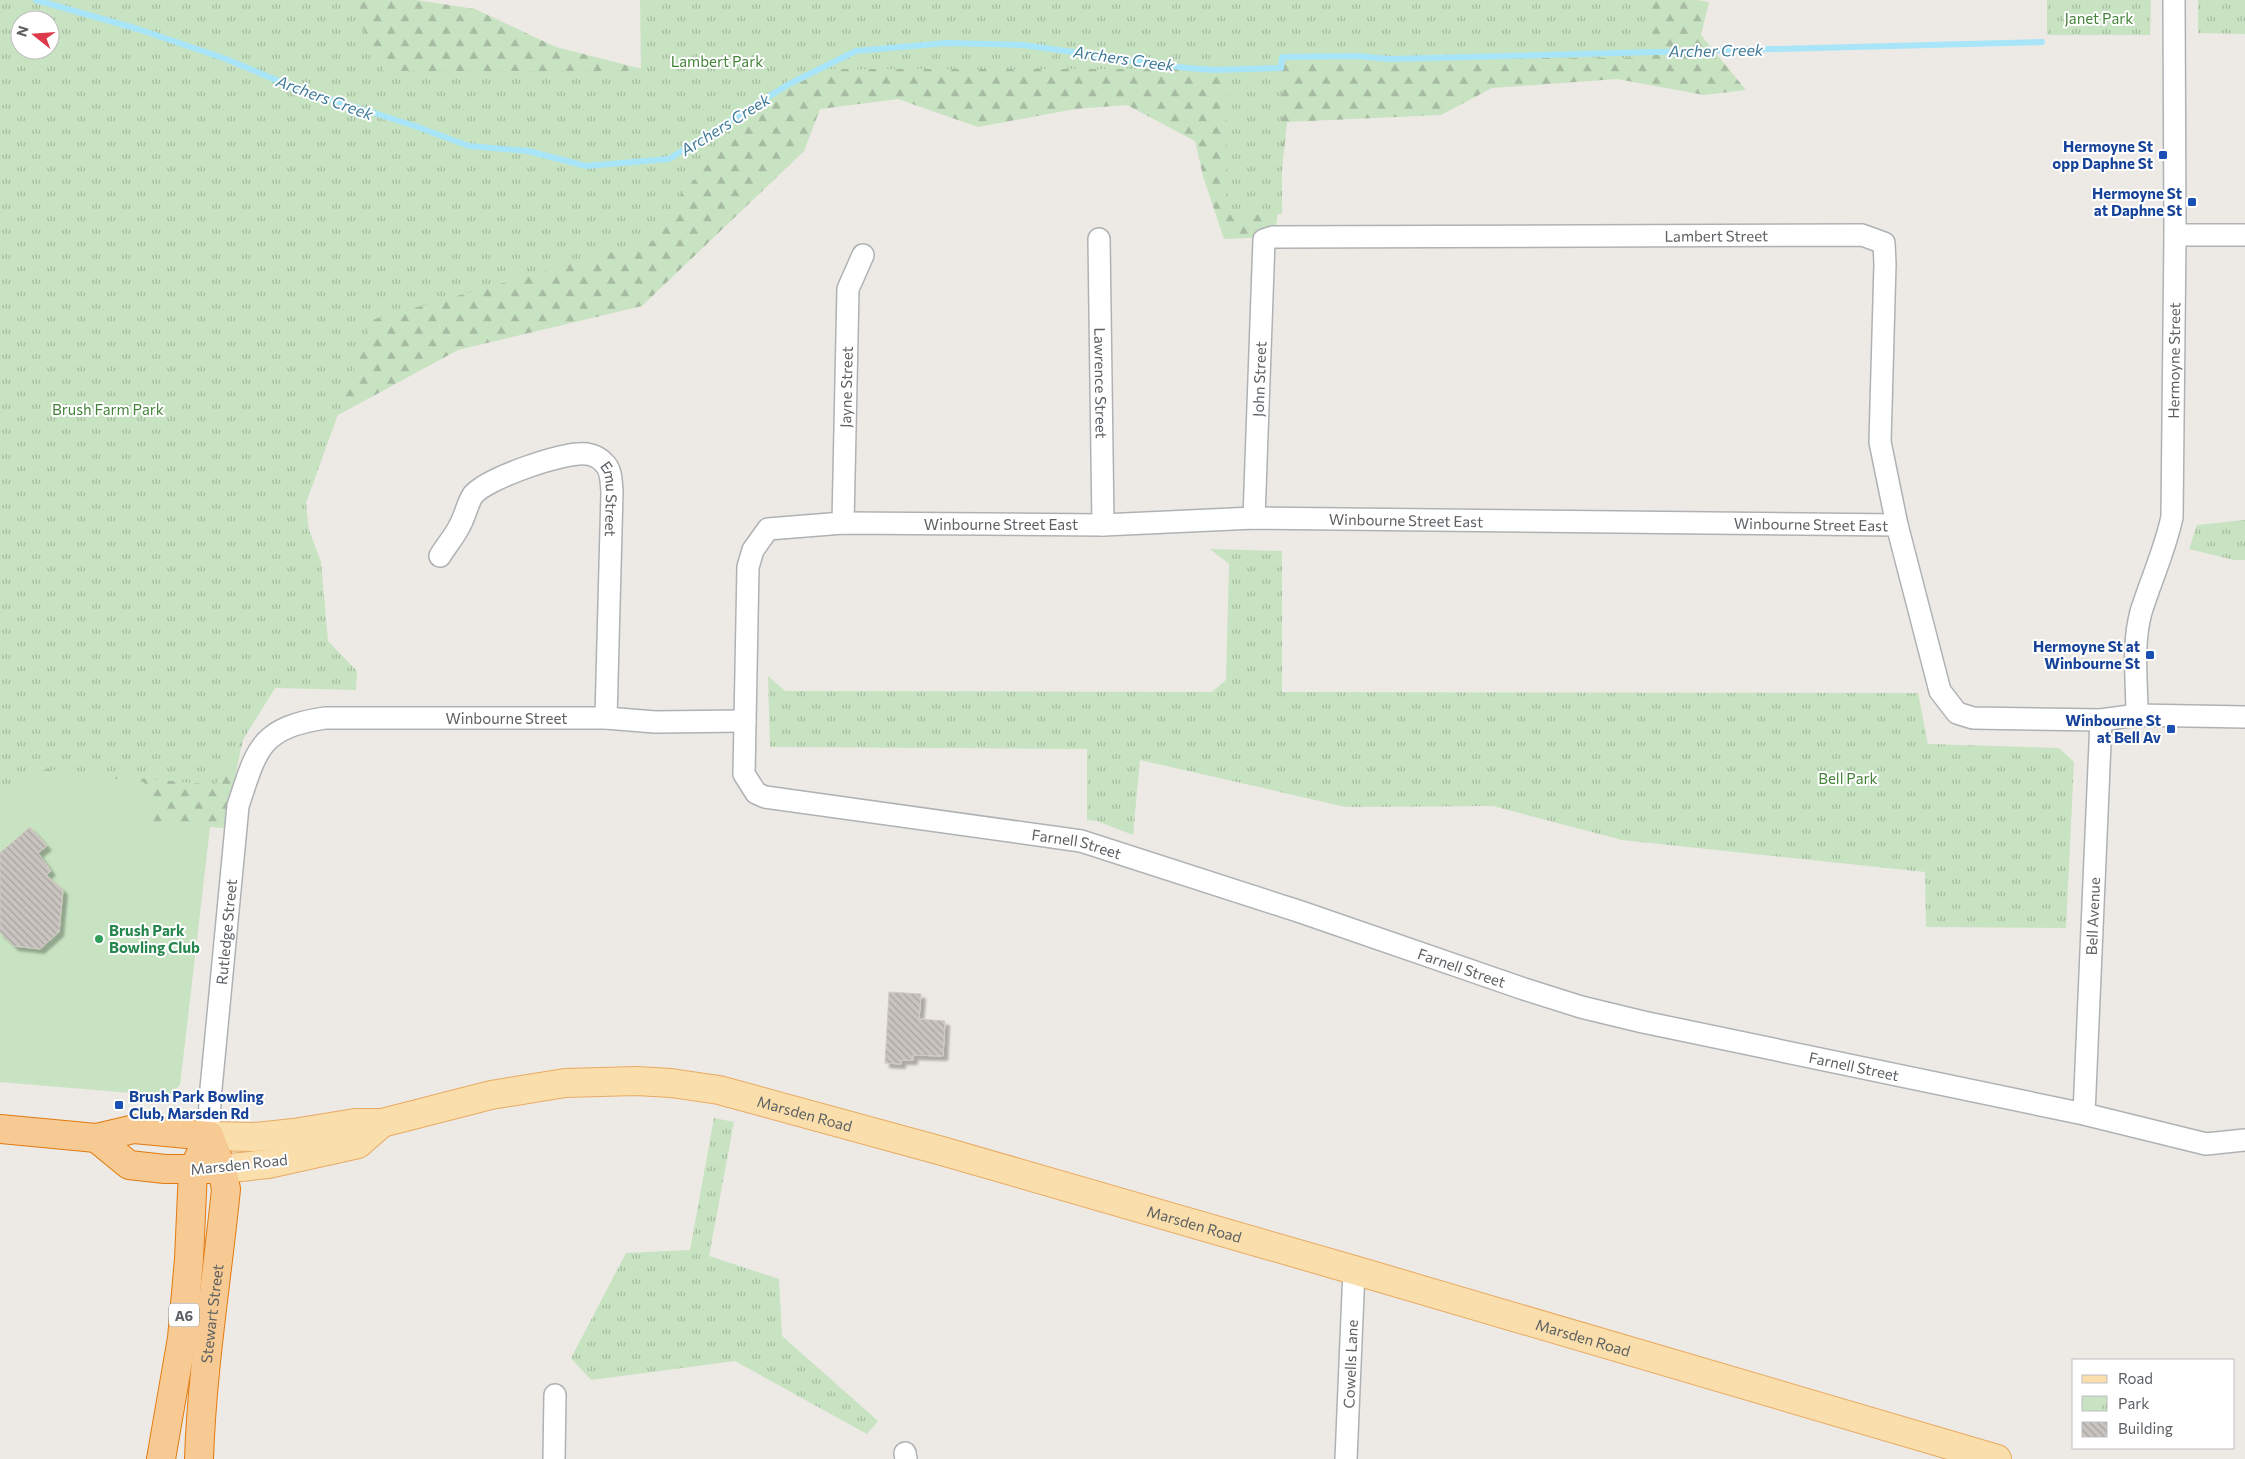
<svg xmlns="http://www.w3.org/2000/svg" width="2245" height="1459" viewBox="0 0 2245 1459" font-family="Commissioner,sans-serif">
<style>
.grass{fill:#c8e3c2}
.forest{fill:url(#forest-firs);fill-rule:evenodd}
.park{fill:url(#park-tufts);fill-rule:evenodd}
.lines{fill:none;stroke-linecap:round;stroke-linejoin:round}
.stream{stroke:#a8e5f9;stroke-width:6}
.building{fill:url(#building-back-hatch);stroke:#d2cac2;filter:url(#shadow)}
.minor-casing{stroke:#afb2b5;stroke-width:24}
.major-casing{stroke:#e8aa62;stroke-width:30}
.highway-casing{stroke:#e27a0f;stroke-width:30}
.minor{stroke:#fff;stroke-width:21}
.major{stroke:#fadfac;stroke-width:28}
.highway{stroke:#f6ca92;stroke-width:28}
.transit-dot{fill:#1a4fb4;stroke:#fff;stroke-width:2}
.leisure-dot{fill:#2e9e5b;stroke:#fff;stroke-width:2}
.labels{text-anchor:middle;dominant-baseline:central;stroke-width:4;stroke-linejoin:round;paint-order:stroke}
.shield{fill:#fff;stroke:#8d9092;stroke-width:1}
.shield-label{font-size:14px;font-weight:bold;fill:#5c6063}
.park-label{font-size:15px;fill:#45833b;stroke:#fff}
.transit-label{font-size:15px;font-weight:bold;fill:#164399;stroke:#fff;text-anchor:end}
.street-label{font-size:15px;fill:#5c6063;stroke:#fff}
.leisure-label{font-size:15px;font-weight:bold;fill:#27864d;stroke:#fff;text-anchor:start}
.water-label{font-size:16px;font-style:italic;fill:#407b99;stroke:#fff}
</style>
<defs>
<pattern id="forest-firs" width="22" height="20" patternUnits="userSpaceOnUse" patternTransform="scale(1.25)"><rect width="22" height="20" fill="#c8e3c2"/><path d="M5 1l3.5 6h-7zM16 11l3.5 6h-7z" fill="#a6bba1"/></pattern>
<pattern id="park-tufts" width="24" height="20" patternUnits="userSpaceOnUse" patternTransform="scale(1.25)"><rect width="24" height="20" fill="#c8e3c2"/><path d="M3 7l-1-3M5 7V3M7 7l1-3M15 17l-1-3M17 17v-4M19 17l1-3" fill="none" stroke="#a6bba1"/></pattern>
<pattern id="building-back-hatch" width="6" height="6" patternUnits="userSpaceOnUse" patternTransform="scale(1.25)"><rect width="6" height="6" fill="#c9c4c0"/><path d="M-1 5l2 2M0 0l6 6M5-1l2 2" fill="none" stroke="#a6a3a0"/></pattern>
<filter id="shadow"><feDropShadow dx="4.5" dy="4.5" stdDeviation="1" flood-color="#0004"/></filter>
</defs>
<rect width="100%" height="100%" fill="#ede9e4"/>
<path class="grass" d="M29,768l186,17 -35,300 -12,11 -168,-14v-286z"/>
<path class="forest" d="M0,0h416l59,9 81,38 94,24 14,-71h1033l12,2 -8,33 45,55 -42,5 -87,-16 -125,9 -51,27 -154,7 -12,115 -51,2 -21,-63 -8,-35 -68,-36 -52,4 -97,18 -80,-28 -78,10 -16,42 -162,155 -184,44 -142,77 -44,261 -27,42 -21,98 -70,-5 -10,-41 -121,-14zM20,20h30v30h-30z"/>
<g class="park">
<path d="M0,0h349l35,71h257l-1,-71h1011l1,58 -370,-1v157l-54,1 -2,-146h-402l-65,37 -101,115v18l-286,81 -66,183 3,27 12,32 7,79 29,30 -1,19 -81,-2 -60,97 -185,-17 -30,29zM20,20h30v30h-30z"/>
<path d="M2047,0h104l-1,35h-103z"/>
<path d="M2198,0h47v34l-47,-1z"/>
<path d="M2245,520v40h-11l-45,-11 8,-24z"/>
<path d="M1210,549l72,2v141l636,1 10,51 131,4 15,14 -8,166 -140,-1 -1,-55 -303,-32 -129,-34 -147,1 -206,-47 -7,75 -36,-14 -10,-1v-71l-317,-2 -2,-71 17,15 427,1 14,-12 3,-116z"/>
<path d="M714,1118l20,4 -25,134 70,23 3,57 96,85 -11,13 -132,-73 -144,19 -20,-22 55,-105 64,-3z"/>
</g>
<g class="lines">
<path class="stream" d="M36,0l102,29 88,30 72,30 117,37 54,20 59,5 58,15 83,-7 120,-75 67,-33 90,-8 77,2 164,23 28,2 66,-2 1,-11 75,-1 33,3 652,-17"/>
</g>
<g class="building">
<path d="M30,827l17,19 -9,7 13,18 -5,4 17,15 -4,42 -19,17 -26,-3 -13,-13 -1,1v-81z"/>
<path d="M889,992l32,2 -2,25 26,2 -2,35 -30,-1v5h-12v4l-16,-1z"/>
</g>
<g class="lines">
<defs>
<g id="minor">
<path d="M2175,235h70"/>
<path id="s1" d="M1099,239l4,286"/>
<path id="s2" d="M1254,518l10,-278 9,-3 589,-2 22,8 1,21 -5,178 17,83"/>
<path id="s3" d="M843,523l5,-234 15,-34"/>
<path id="s4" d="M440,556c6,-10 14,-19 19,-29 6,-10 8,-23 14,-32 14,-17 92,-44 114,-41 6,1 13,4 17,9 8,7 7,19 8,29l-6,226"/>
<path id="s5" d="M2137,715c0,-33 -5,-70 4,-103 10,-32 24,-62 31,-95l3,-282 -1,-235"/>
<path id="s6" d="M2245,717l-108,-2 -36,5 -128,-2 -16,-5 -17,-22 -43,-166 -643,-7 -151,7 -260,-2 -75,6 -15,21 -5,17 -4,207 12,19 9,4 316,44 220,71 223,77 57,18 62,15 441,92 122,30 39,-4"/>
<path id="s7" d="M2084,1114l17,-394"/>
<path id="s8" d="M209,1136l1,-37 28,-293c19,-58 22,-78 87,-88h281l49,4 90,-1"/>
<path d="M905,1453l1,6"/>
<path d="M554,1459l1,-64"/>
<path id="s9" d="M1346,1459l8,-189"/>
</g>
<g id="major">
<path id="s10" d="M209,1136l45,1 40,-4 61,-10h27l109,-28 74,-12 71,-2 35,2 48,7 223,61 412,119 643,189"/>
<path d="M222,1169l46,-5 90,-20 24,-21"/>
</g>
<g id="highway">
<path d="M0,1129l96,9 38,-9 75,7"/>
<path d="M96,1138l33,27 36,4h46"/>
<path d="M161,1459l21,-121 7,-79 4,-89 16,-34"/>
<path id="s11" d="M199,1459c3,-91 18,-180 27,-270l-4,-20 -13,-33"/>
</g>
</defs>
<use href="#minor" class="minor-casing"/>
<use href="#major" class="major-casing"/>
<use href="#highway" class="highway-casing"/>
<use href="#minor" class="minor"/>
<use href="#major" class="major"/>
<use href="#highway" class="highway"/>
</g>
<g class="transit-dot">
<rect x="2158" y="150" width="10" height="10" rx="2.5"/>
<rect x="2187" y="197" width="10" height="10" rx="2.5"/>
<rect x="2145" y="650" width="10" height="10" rx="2.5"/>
<rect x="2166" y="724" width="10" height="10" rx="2.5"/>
<rect x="114" y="1100" width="10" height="10" rx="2.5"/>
</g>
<circle class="leisure-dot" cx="99" cy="939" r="5"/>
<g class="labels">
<rect class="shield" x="169" y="1303.5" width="30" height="23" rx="4"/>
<g class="shield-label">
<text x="184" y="1315">A6</text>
</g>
<g class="park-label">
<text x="2099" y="18">Janet Park</text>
<text x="717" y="61">Lambert Park</text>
<text x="108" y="409">Brush Farm Park</text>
<text x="1848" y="778">Bell Park</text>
</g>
<g class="transit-label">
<text x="2153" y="146">Hermoyne St<tspan x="2153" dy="17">opp Daphne St</tspan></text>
<text x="2182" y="193">Hermoyne St<tspan x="2182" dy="17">at Daphne St</tspan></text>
<text x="2140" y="646">Hermoyne St at<tspan x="2140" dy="17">Winbourne St</tspan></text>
<text x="2161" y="720">Winbourne St<tspan x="2161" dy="17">at Bell Av</tspan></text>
<text x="129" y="1096" text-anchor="start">Brush Park Bowling<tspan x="129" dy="17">Club, Marsden Rd</tspan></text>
</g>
<g class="street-label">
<text stroke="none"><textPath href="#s2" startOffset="731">Lambert Street</textPath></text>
<text stroke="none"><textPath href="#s5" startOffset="360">Hermoyne Street</textPath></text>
<text stroke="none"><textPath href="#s2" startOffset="139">John Street</textPath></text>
<text stroke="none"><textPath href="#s1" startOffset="144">Lawrence Street</textPath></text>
<text stroke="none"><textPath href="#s3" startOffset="136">Jayne Street</textPath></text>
<text stroke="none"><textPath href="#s4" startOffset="250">Emu Street</textPath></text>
<text transform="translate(1406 520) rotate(1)">Winbourne Street East</text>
<text x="1001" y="524">Winbourne Street East</text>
<text transform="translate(1811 524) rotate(1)">Winbourne Street East</text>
<text stroke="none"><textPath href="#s8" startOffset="648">Winbourne Street</textPath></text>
<text stroke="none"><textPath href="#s6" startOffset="2216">Farnell Street</textPath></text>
<text stroke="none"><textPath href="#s7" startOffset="198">Bell Avenue</textPath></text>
<text stroke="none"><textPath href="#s8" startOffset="205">Rutledge Street</textPath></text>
<text stroke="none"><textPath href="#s6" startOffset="2621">Farnell Street</textPath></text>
<text stroke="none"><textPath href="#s6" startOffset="3026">Farnell Street</textPath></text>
<text stroke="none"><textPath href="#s10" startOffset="605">Marsden Road</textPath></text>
<text transform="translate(239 1164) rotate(-6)">Marsden Road</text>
<text stroke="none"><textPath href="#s10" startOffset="1010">Marsden Road</textPath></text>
<text stroke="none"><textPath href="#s11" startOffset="146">Stewart Street</textPath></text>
<text stroke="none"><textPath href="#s10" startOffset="1415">Marsden Road</textPath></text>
<text stroke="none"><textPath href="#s9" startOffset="95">Cowells Lane</textPath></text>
</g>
<g class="leisure-label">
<text x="109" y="930">Brush Park<tspan x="109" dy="17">Bowling Club</tspan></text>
</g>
<g class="water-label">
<text transform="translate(1716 50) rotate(-1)">Archer Creek</text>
<text transform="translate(1124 58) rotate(8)">Archers Creek</text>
<text transform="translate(325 97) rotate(20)">Archers Creek</text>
<text transform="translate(725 124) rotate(-32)">Archers Creek</text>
</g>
</g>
<rect x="2072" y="1359" width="162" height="90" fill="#ffffff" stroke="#bebfc1"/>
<rect x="2082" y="1375" width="25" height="8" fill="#fadfac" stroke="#bebfc1"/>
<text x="2118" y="1384" font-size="15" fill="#5c6063">Road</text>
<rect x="2082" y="1396" width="25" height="15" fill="url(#park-tufts)" stroke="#bebfc1"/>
<text x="2118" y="1409" font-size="15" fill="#5c6063">Park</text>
<rect x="2082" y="1422" width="25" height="15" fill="url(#building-back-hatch)" stroke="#bebfc1"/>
<text x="2118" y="1434" font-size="15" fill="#5c6063">Building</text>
<g transform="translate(35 35) rotate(287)"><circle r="24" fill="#ffffff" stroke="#bebfc1"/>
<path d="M0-4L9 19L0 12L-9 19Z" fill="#de394a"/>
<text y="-8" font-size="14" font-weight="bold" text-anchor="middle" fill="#5c6063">N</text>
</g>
</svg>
